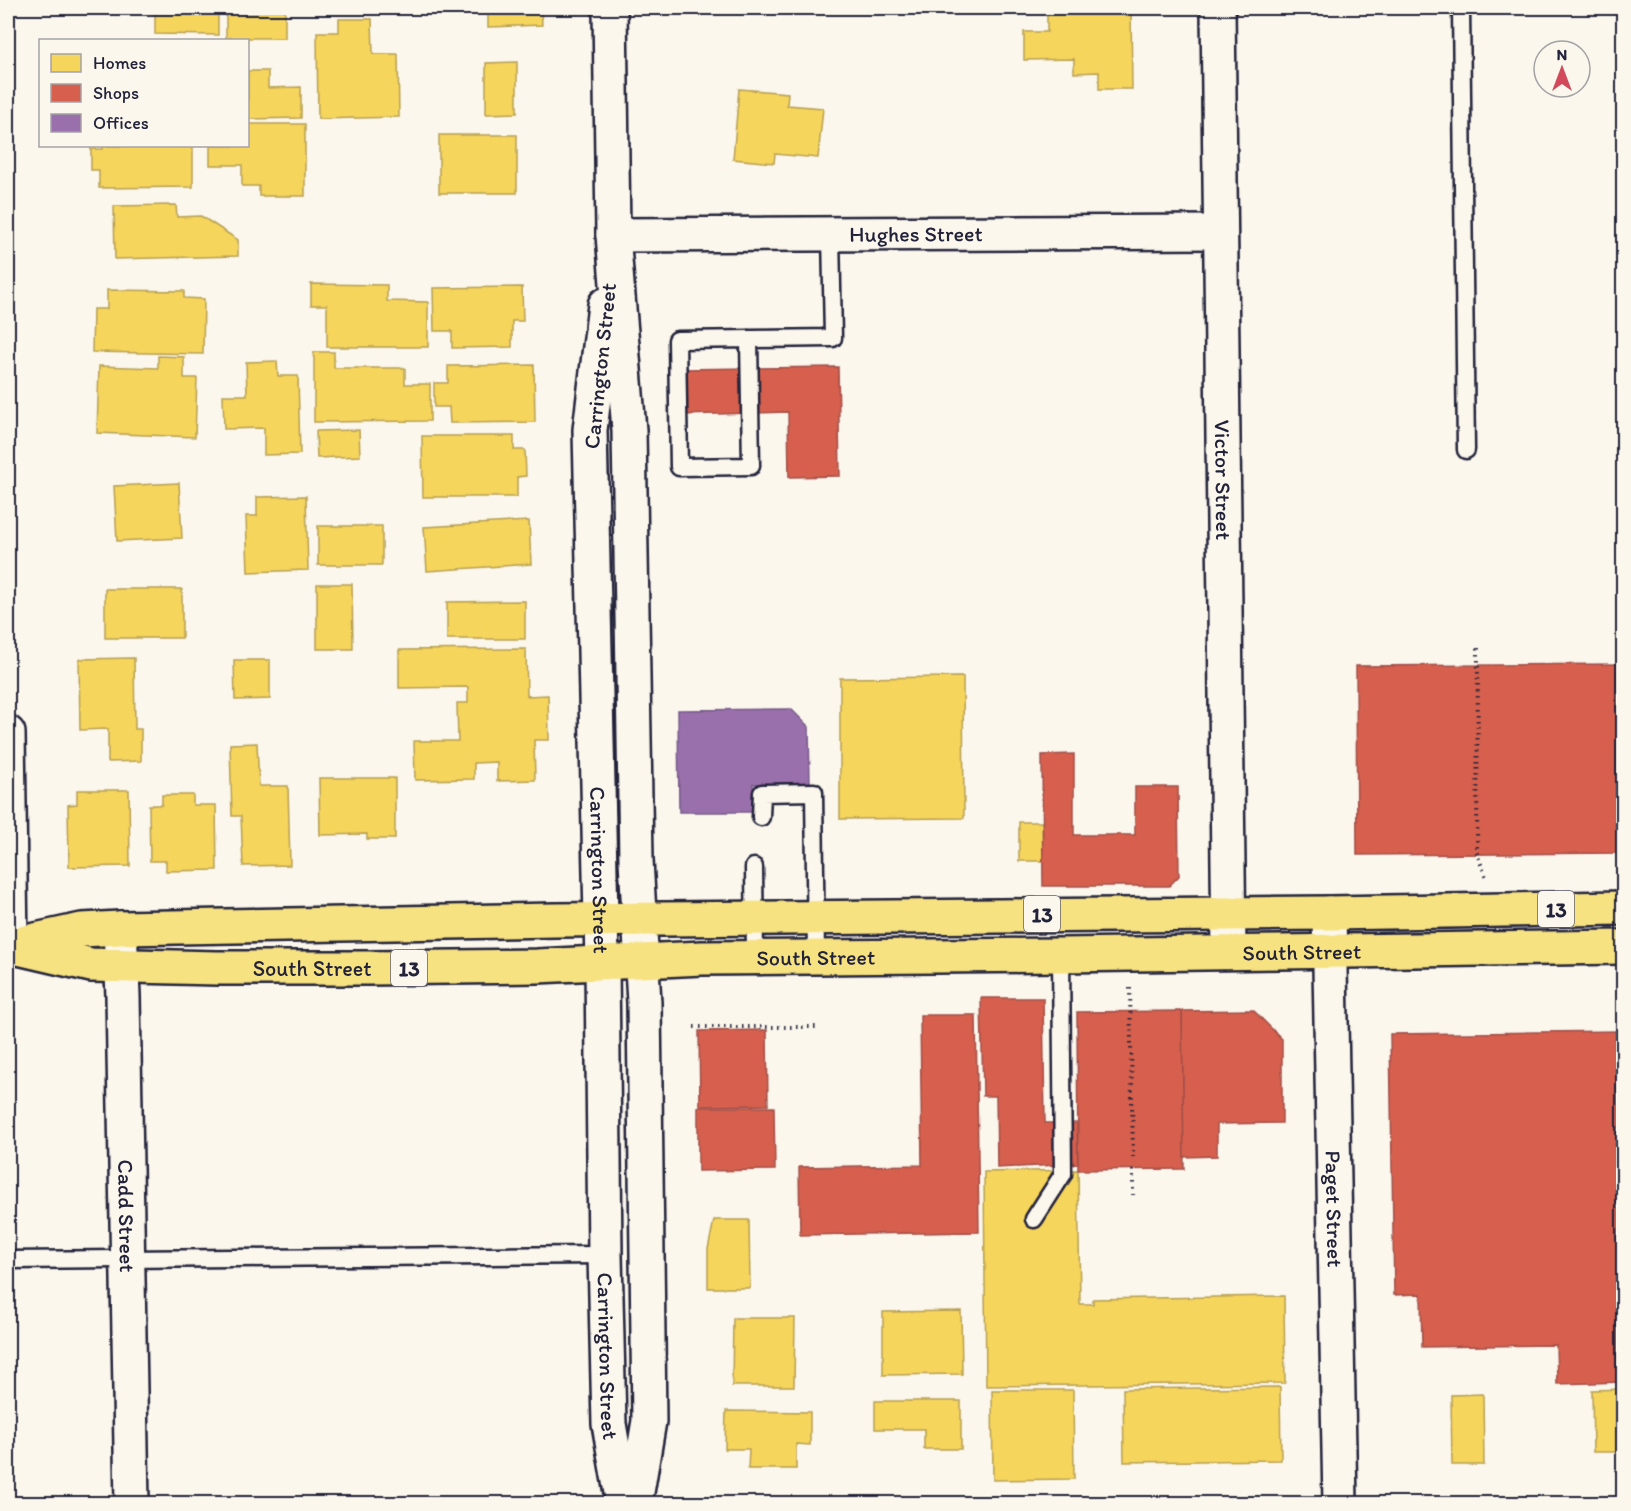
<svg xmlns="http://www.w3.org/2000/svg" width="1631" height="1511" viewBox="0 0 1631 1511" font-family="Itim,sans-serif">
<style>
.homes{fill:#f6d55c;stroke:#b69f52;stroke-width:1.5}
.shops{fill:#d6604d;stroke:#a04d48;stroke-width:1.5}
.offices{fill:#9970ab;stroke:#755989;stroke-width:1.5}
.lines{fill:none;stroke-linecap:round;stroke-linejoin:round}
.service-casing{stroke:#22223b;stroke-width:21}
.minor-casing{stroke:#22223b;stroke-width:38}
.secondary-casing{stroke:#22223b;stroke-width:38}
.primary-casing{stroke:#22223b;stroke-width:38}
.path{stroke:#22223b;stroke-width:4;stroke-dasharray:1.5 4.5;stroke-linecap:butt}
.service{stroke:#fbf7ec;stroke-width:16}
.minor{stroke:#fbf7ec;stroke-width:33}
.secondary{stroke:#fbf7ec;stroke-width:33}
.primary{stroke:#f7e281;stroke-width:33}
.labels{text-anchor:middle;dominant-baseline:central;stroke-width:6;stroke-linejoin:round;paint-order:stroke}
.shield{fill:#fbf7ec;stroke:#636270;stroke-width:1.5}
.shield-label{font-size:21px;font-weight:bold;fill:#22223b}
.street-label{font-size:22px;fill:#22223b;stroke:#fbf7ec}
</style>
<rect width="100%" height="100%" fill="#fbf7ec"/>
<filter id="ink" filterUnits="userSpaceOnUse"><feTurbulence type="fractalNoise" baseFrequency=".0167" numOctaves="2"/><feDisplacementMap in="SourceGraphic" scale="12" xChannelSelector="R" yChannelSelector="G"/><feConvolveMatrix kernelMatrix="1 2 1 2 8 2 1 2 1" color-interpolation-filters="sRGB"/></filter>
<g filter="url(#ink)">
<g class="homes">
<path d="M72,8h65v4l-65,2z"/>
<path d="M155,8h63v27l-63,-1z"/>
<rect x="226" y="8" width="59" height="30"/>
<path d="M488,8h53l1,17 -54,2z"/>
<path d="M1047,8h84l1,81h-33v-17l-25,1v-14l-50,1v-28h23z"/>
<path d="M339,19h33l1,35h25l1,63 -81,2 -1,-87h22z"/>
<path d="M517,62v51l-31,1v-51z"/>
<path d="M248,71h20v17l33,-1v31l-53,1z"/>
<path d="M739,89l49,4 -1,12 36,3 -5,50 -43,-4 -1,9 -41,-4z"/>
<path d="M248,124h57v72h-46v-10h-17v-21h-32v-19h38z"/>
<rect x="439" y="135" width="78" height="58"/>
<path d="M103,146h90v41l-94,1v-18h-8v-21h12z"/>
<path d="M176,205l1,12 24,-1 37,24v16l-123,3 -1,-53z"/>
<path d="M311,284l76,1v16l41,1v45h-101v-42h-16z"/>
<path d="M522,287l1,34h-11v26l-60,1v-17h-18l-1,-43z"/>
<path d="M107,290l77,1v7l20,1 -1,55 -111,-2 1,-43h14z"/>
<path d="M314,352h20v16h71v16h25v37l-116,1z"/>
<path d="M158,356l26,1v21h13l-2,59 -98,-4 2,-67 59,2z"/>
<path d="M277,361l1,15h20l2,78 -36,1v-27l-40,1 -1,-34h24l-1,-33z"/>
<path d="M534,365l1,57 -85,1 -1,-16h-15v-24h14v-17z"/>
<path d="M359,430l1,26 -43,2 -1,-27z"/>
<path d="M422,436h92v14h11l1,26 -9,1v20h-94z"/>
<path d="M179,483l3,55 -65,3 -3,-55z"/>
<path d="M306,496l2,74 -60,2 -2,-56h11v-19z"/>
<path d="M529,521l2,43 -104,7 -3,-44z"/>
<rect x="318" y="526" width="64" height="39"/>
<path d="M317,584h35l1,65h-36z"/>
<rect x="105" y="589" width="77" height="49"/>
<path d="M525,601v38h-78v-37z"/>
<path d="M526,649l1,47 21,-1 1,45h-15l1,40 -38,1v-19l-23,1v16l-59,1 -1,-39h44l-1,-38h11v-16l-69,1v-38z"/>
<path d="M134,658l1,71h6v32l-33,1v-33l-28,1 -1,-71z"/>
<path d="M234,660h36v39l-35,1z"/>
<path d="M963,677l1,141 -124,1v-141z"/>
<path d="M257,743l2,43h29l2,79 -47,1 -2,-50h-9l-2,-72z"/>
<path d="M319,778h76v61h-28v-5l-47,1z"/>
<path d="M77,790h52l1,76 -61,1 -1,-62 9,-1z"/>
<path d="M162,795h31v10h23l1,65 -51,1v-10h-16l-1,-56h13z"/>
<path d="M1019,822h23l1,39h-24z"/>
<path d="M1078,1170l2,134h13v-5l191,-3 1,87 -299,3 -2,-214z"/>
<path d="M714,1220h35l1,68h-42v-39z"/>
<path d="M961,1311l1,63 -79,1v-63z"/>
<path d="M733,1318h62l-1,68h-62z"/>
<path d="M1280,1387l1,73 -157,2 -1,-73z"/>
<path d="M1624,1389v63h-31l-1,-62z"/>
<path d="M992,1390h81l1,89 -81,1z"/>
<path d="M1483,1394l1,71h-32l-1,-70z"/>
<path d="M875,1401h86v48h-37v-20h-49z"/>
<path d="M726,1411l84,1v33l-14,-1v25h-48l1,-20h-24z"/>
<path d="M971,1499v5h-90v-4z"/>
<path d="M1470,1500v4h-51v-3z"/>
</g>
<g class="shops">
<path d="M838,367l2,109 -51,1 -1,-65 -107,3 -1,-46z"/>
<path d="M1624,664v189l-267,2 -1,-189z"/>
<path d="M1074,754v81h61v-48h43l1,89 -10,10h-126l-1,-131z"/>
<path d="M981,998h62l2,125h32l1,41 -81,4 -1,-72h-13z"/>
<path d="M1253,1010l29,29v84l-65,1v32l-34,1 -1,-146z"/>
<path d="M1182,1011l2,158 -106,1 -1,-158z"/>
<path d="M920,1015h56l3,217 -179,3 -1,-68 123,-2z"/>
<path d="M767,1030l1,75 -68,1 -1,-75z"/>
<path d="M1624,1031v351l-67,2 -1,-39 -134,2 -1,-53 -27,1 -4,-261z"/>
<path d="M698,1107h76l1,63 -77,1z"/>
</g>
<path class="offices" d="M791,709l18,18 1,57h-57l1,28h-75l-1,-102z"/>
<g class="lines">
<defs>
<g id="service">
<path d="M1461,8l5,442"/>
<path d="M749,339l2,127 -72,1 -2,-127 156,-2 -2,-105"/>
<path d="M761,817l1,-24 52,-1 2,165"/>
<path d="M754,867l1,90"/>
<path d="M1034,1219l29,-45 -2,-219"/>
<path d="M8,1260l597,-5"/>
</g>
<g id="minor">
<path id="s1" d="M1218,8l11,944"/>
<path id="s2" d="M613,235l607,-3"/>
<path d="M8,733l3,213"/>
<path id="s3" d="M1329,913l11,591"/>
<path id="s4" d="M120,928l3,68 9,508"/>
</g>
<g id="secondary">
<path d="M610,8l3,227 16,195 7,430 8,143 5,418 -14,83"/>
<path id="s5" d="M605,305l-15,125 12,533 3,292 4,169 14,80"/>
</g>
<g id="primary">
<path d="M8,946l74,-16 38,-2 436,-8 773,-7 295,-5"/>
<path id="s6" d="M18,948l73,17 126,3h152l168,-2 165,-8 359,-3 563,-8"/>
</g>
</defs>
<use href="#service" class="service-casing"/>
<use href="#minor" class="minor-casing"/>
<use href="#secondary" class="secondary-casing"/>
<use href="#primary" class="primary-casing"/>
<g class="path">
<path d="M1478,648l-1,206 9,23"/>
<path d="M1130,988l3,169"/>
<path d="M694,1027h124"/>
<path d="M1133,1170v25"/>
</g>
<use href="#service" class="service"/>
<use href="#minor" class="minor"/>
<use href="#secondary" class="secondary"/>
<use href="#primary" class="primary"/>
</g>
</g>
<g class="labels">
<g class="shield">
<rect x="1538" y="891" width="36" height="36" rx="4.5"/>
<rect x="1024" y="896" width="36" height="36" rx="4.5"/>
<rect x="391" y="950" width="36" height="36" rx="4.5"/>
</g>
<g class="shield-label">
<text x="1556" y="909">13</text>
<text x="1042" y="914">13</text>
<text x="409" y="968">13</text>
</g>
<g class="street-label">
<text stroke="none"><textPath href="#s2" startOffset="303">Hughes Street</textPath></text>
<text transform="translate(600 366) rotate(-84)">Carrington Street</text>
<text stroke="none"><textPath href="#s1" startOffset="472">Victor Street</textPath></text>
<text stroke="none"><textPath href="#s5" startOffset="566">Carrington Street</textPath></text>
<text stroke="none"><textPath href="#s6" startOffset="1286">South Street</textPath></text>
<text stroke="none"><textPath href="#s6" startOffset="800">South Street</textPath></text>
<text stroke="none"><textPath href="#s6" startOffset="296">South Street</textPath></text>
<text stroke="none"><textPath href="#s3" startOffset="296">Paget Street</textPath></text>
<text stroke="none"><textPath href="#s4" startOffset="288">Cadd Street</textPath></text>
<text stroke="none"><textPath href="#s5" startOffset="1052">Carrington Street</textPath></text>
</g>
</g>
<rect width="1631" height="1511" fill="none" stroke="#fbf7ec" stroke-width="30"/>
<rect x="15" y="15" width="1601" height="1481" fill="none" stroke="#22223b" stroke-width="2" filter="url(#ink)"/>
<rect x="39" y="39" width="210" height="108" fill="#fbf7ec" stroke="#a4a2a5" stroke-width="1.5"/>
<rect x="51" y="54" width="30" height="18" fill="#f6d55c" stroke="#a4a2a5" stroke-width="1.5"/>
<text x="93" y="69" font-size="18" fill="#22223b">Homes</text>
<rect x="51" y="84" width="30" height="18" fill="#d6604d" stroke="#a4a2a5" stroke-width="1.5"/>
<text x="93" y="99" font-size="18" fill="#22223b">Shops</text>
<rect x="51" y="114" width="30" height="18" fill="#9970ab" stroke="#a4a2a5" stroke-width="1.5"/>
<text x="93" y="129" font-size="18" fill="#22223b">Offices</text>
<g transform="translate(1562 69)"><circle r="28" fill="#fbf7ec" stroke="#a4a2a5" stroke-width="1.5"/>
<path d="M0-4.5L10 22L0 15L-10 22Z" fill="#d1495b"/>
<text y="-9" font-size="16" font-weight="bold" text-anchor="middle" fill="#22223b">N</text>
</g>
</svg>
